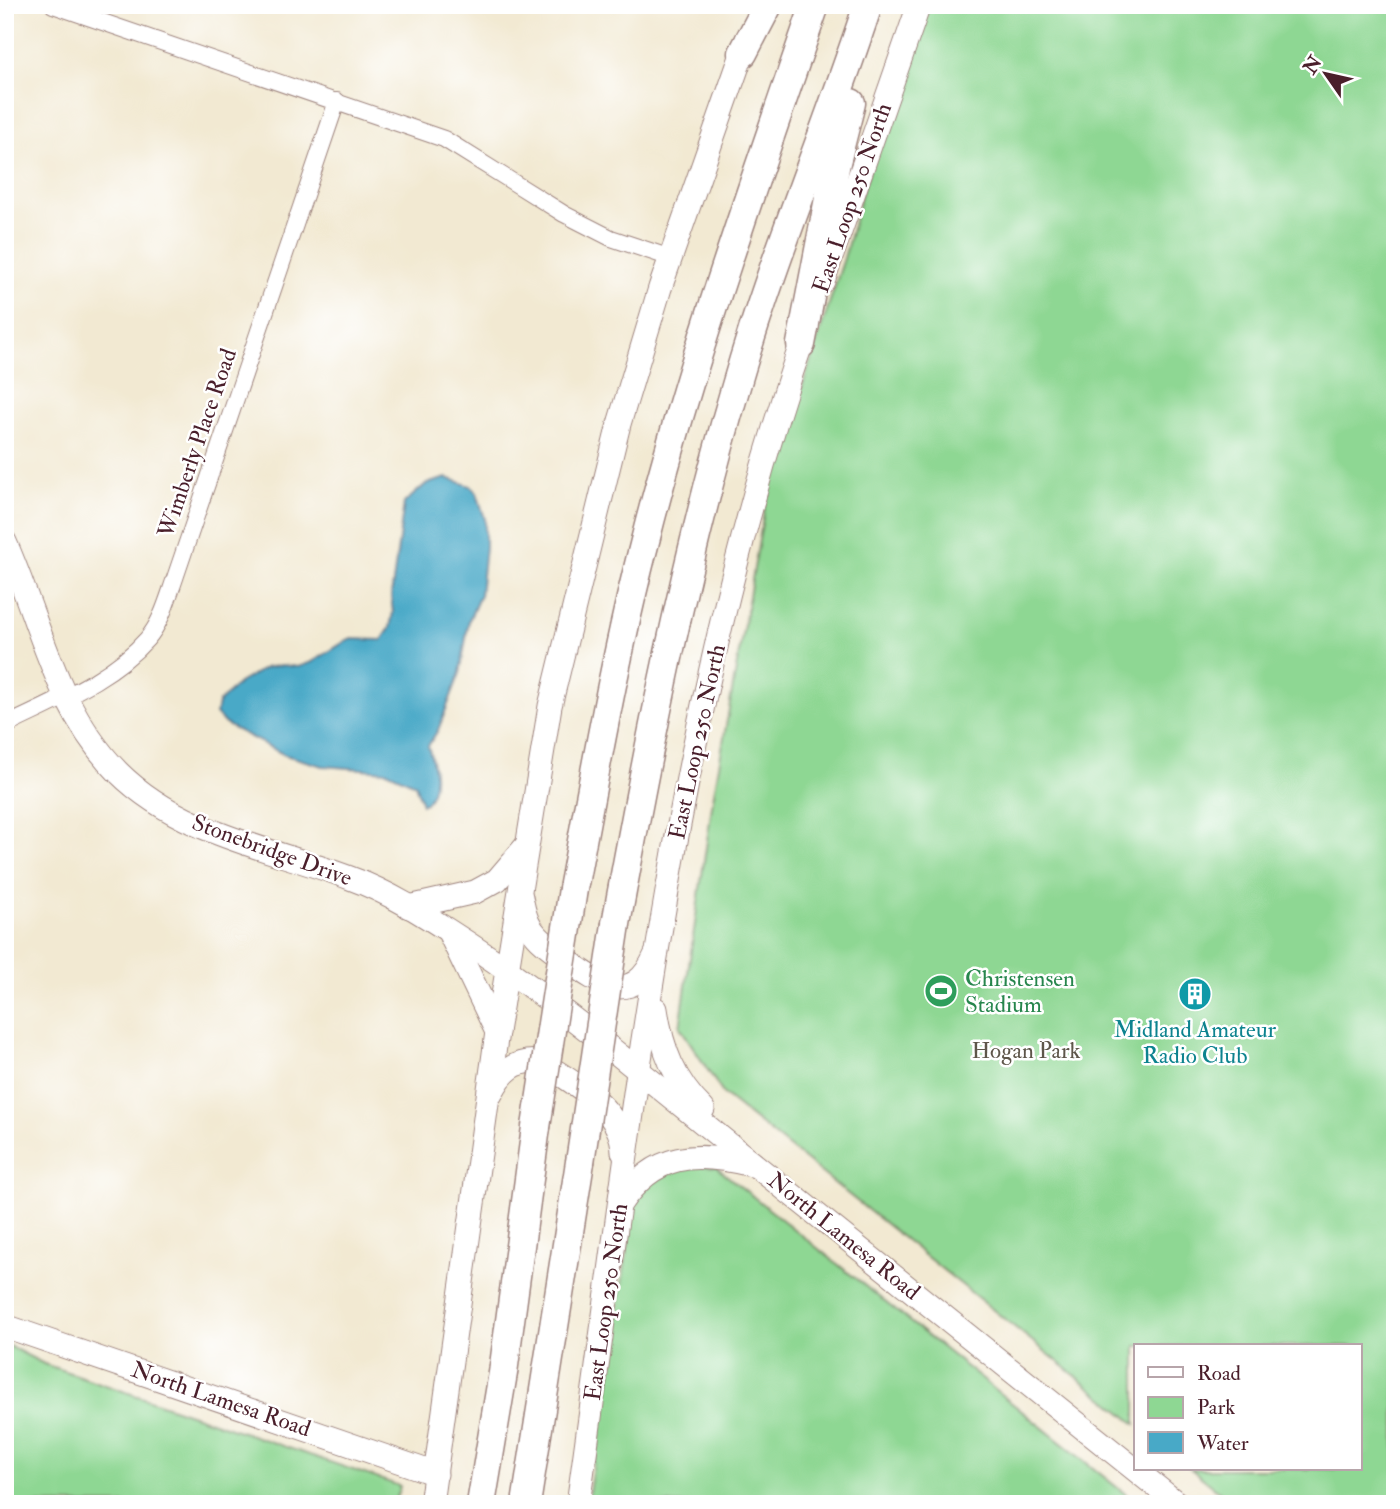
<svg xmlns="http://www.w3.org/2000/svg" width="1400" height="1509" viewBox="0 0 1400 1509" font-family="'IM FELL Double Pica',serif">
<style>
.green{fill:#8ed793;stroke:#6c7b5f;stroke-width:2}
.water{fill:#48a9c7;stroke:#496479;stroke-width:2}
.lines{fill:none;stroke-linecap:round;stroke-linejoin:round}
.street-casing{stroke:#9e847e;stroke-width:18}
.secondary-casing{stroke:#9e847e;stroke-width:25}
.highway-casing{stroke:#9e847e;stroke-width:31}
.street{stroke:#fff;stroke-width:16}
.secondary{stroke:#fff;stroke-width:23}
.highway{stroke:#fff;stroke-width:28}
.highway-bridge-casing{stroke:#9e847e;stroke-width:31;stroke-linecap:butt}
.highway-bridge{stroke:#fff;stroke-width:28}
.labels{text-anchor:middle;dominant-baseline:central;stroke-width:5;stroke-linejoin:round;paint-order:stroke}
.street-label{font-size:23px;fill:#4a1f2b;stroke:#fff}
.leisure-label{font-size:23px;fill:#27864d;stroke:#fff;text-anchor:start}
.culture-label{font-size:23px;fill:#0d838f;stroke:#fff}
.park-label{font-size:23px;fill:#5e564a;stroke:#fff}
</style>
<rect width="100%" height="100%" fill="#fff"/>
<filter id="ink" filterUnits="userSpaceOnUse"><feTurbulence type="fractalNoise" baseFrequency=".0143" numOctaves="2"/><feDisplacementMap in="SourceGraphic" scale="14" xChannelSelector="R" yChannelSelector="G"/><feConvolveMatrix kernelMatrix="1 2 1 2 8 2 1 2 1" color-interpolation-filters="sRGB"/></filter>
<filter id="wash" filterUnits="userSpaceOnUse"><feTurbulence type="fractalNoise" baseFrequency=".00686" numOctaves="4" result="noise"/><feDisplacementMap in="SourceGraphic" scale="28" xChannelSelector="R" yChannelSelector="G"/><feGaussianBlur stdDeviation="1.57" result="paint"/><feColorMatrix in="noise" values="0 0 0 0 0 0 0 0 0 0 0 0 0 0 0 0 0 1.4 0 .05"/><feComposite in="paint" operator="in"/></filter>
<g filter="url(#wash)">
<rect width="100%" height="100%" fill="#f2e9d2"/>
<g class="green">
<path d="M928,5h467v1499h-160l-44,-35h169v-123h-224v78l-412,-329 -44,-68 33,-228 54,-304 77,-237 18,-67z"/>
<path d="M685,1164l31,3 422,337h-551l48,-303 13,-16z"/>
<path d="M5,1344l39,20 356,122 -6,18h-389z"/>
</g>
<path class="water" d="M447,478l24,8 6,7 8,26v28l-5,48 -11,25 -9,53 -22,57 -10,16c6,19 11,40 -2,57l-4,1 -7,-20 -28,-13 -64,-5 -38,-11 -60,-31 -9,-10 2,-11 21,-20 26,-15 16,-3 17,2 14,-5 37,-23 33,1 8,-12 3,-16 -2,-15 13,-94 22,-19z"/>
</g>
<g filter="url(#ink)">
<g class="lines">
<defs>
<g id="street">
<path d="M53,5l391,134 120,75 47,24 60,20"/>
<path d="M5,726c48,-24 106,-46 142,-87 14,-16 20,-38 27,-58l163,-480"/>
</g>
<g id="secondary">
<path d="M823,281l96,-276"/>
<path d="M5,542c35,79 50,166 113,230 62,62 153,76 232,106 42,15 79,40 116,64 98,64 188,142 279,215 145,115 289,231 433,347"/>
<path d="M521,897c2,10 4,22 10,31 9,14 24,23 37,33 33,25 65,45 87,-5"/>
<path d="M409,907l66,-15 22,-12 30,-35"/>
<path d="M449,932l48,100"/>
<path d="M656,1009c6,40 18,72 47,100"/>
<path d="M491,1094c11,-23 24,-35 50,-32 32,20 82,48 82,90"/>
<path d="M620,1204c35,-52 75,-53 132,-39"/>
<path d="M5,1326l431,148"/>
<path d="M431,1504l66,-472 53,-326 69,-282 41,-136 88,-251"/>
<path d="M578,1504c56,-395 97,-799 229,-1177"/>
</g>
<g id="highway">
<path d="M743,53l25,-48"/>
<path d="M801,344l35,-182 15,-59"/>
<path d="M573,889c22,-116 42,-233 72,-348 46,-182 109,-358 170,-536"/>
<path d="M616,924c33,-181 68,-361 120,-538 37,-129 90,-253 132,-381"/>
<path d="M481,1504l22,-131 33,-246"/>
<path d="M526,1504l54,-342"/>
</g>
</defs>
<use href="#street" class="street-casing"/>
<use href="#secondary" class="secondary-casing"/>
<use href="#highway" class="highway-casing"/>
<use href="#street" class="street"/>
<use href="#secondary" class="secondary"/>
<use href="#highway" class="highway"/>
<defs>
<g id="highway-bridge">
<path d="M536,1127l37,-238"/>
<path d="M580,1162l36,-238"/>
</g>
</defs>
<use href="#highway-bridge" class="highway-bridge-casing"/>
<use href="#highway-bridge" class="highway-bridge"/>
</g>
</g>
<defs>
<symbol id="stadium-disc" viewBox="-11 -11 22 22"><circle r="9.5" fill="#2e9e5b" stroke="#fff"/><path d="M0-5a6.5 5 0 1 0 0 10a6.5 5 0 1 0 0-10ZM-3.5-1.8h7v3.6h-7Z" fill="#fff"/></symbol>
<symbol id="building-disc" viewBox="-11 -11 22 22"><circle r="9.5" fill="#0f9aa8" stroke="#fff"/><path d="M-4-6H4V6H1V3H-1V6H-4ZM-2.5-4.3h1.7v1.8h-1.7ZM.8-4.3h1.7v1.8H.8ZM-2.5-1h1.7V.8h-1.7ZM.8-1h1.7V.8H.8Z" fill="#fff"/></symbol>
</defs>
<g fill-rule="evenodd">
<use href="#stadium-disc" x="922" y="972" width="38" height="38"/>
<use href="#building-disc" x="1176" y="975" width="38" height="38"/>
</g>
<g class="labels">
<g class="street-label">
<text transform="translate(852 198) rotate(-71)">East Loop 250 North</text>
<text transform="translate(197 443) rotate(-71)">Wimberly Place Road</text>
<text transform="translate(697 742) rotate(-78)">East Loop 250 North</text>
<text transform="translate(272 850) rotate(20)">Stonebridge Drive</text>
<text transform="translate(844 1236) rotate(39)">North Lamesa Road</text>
<text transform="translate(606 1302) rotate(-82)">East Loop 250 North</text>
<text transform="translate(221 1399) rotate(19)">North Lamesa Road</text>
</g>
<g class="leisure-label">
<text x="965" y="978">Christensen<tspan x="965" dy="26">Stadium</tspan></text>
</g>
<g class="culture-label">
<text x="1195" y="1029">Midland Amateur<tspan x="1195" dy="26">Radio Club</tspan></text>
</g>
<g class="park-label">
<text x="1026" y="1050">Hogan Park</text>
</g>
</g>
<rect width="1400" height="1509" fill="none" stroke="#fff" stroke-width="28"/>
<rect x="1134" y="1344" width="228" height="126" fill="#ffffff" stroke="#b7a5aa" stroke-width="2"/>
<rect x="1148" y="1367" width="35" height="10" fill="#ffffff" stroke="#b7a5aa" stroke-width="2"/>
<text x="1197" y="1380" font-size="21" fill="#4a1f2b">Road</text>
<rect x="1148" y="1397" width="35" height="21" fill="#8ed793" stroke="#b7a5aa" stroke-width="2"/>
<text x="1197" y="1414" font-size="21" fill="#4a1f2b">Park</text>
<rect x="1148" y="1432" width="35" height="21" fill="#48a9c7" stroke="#b7a5aa" stroke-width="2"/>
<text x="1197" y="1450" font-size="21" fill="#4a1f2b">Water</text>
<g transform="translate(1326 74) rotate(304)" stroke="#ffffff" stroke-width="5" paint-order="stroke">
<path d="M0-5L12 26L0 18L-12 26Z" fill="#4a1f2b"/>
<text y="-10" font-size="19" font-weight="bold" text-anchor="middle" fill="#4a1f2b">N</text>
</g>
</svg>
